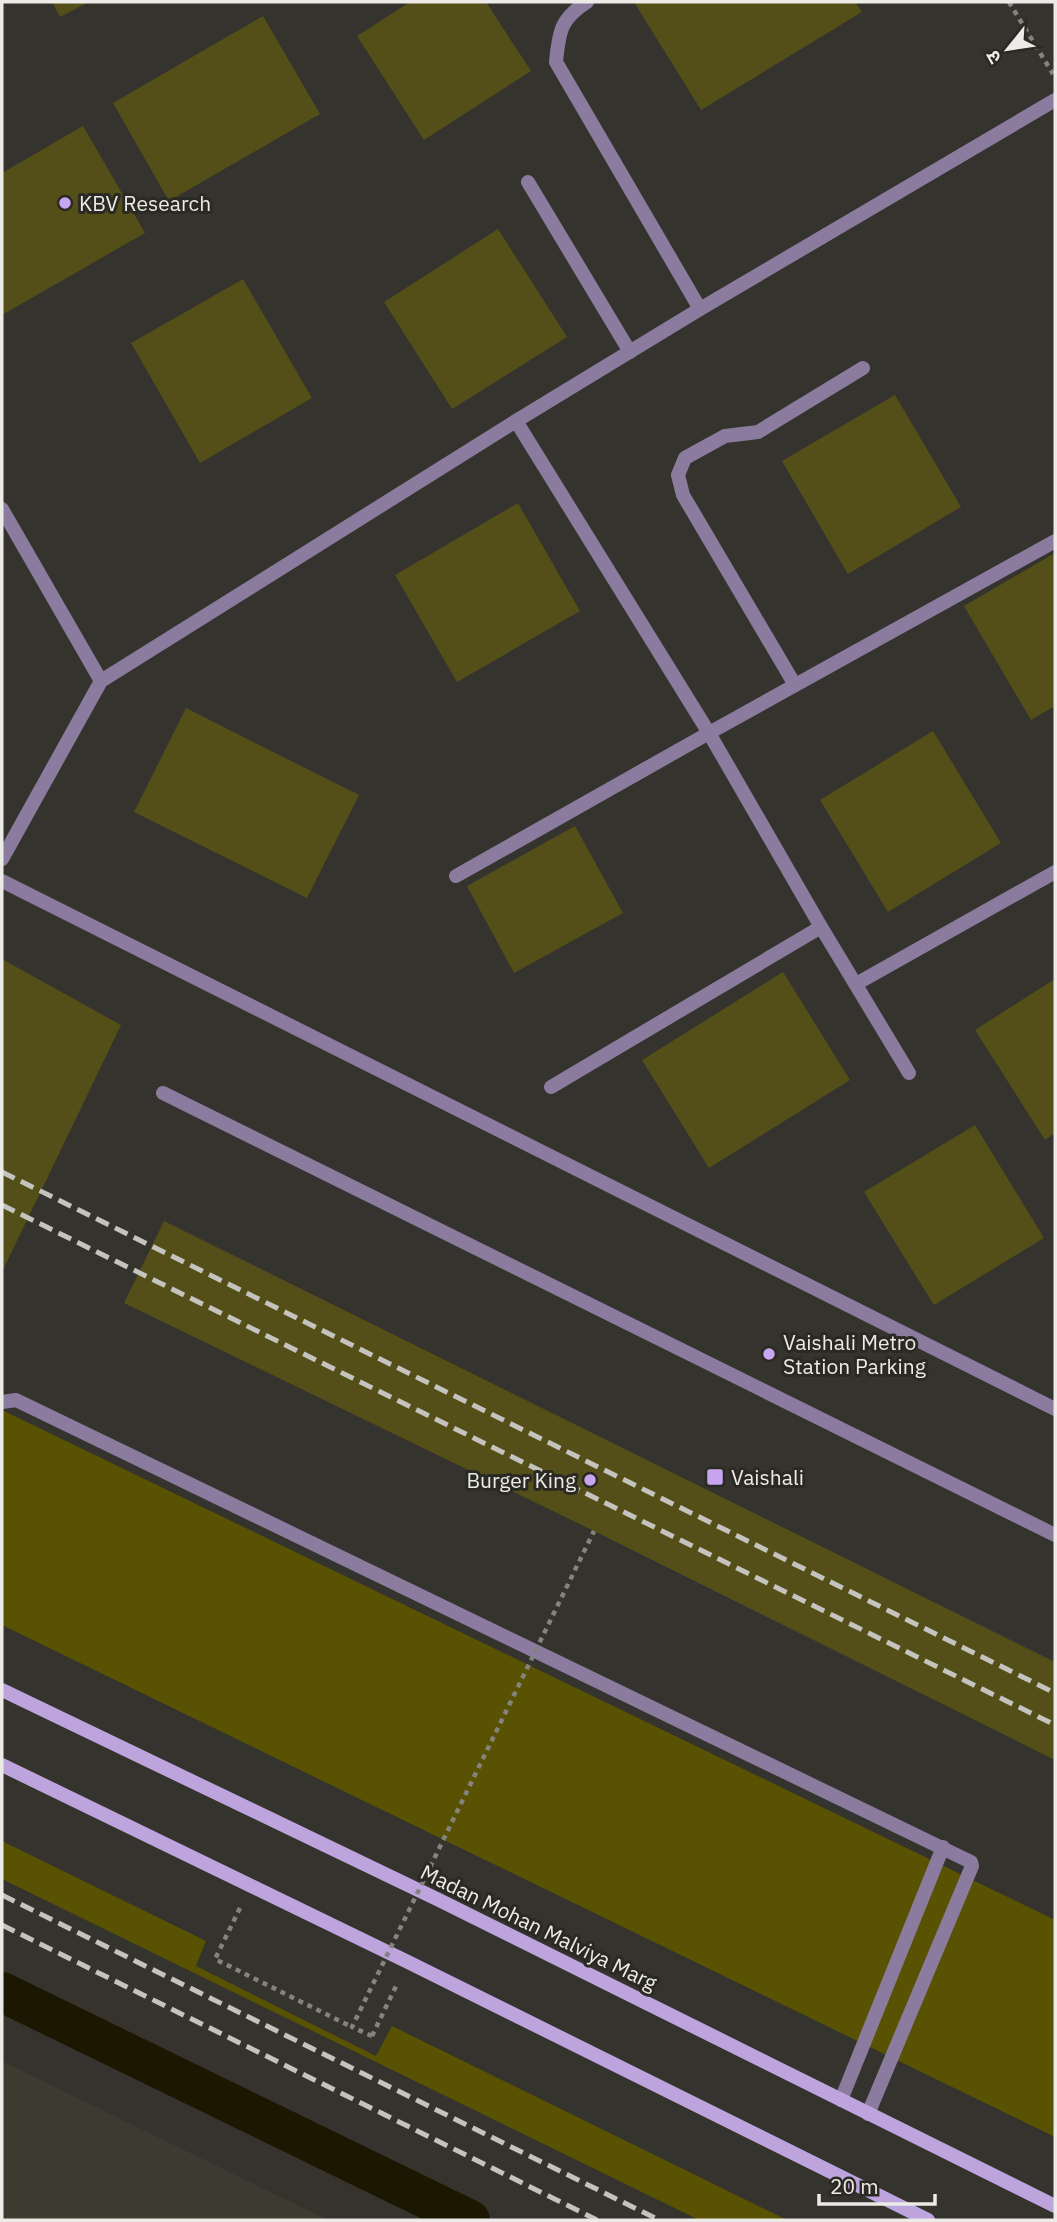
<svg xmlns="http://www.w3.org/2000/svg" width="1057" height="2222" viewBox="0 0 1057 2222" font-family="'IBM Plex Sans','Noto Sans Devanagari',sans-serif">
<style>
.built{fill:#3c3b2f}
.green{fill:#595202}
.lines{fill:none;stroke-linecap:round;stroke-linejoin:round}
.canal{stroke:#1b1700;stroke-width:40}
.building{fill:#544f18}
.path{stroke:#84837e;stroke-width:4.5;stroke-dasharray:5 5;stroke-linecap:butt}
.lane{stroke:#8b7c9f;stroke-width:14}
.street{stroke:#8b7c9f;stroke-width:14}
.secondary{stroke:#bea4dd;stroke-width:14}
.rail{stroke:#c4c3be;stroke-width:5;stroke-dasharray:14 7;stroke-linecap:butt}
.path-bridge{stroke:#84837e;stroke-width:4.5;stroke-dasharray:5 5;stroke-linecap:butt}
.poi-dot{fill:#c7a6ef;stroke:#2a2923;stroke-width:2.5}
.labels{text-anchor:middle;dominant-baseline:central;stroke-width:6;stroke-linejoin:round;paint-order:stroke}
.poi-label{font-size:21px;fill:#ecebe7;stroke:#2a2923;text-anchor:start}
.street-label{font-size:21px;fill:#ecebe7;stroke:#2a2923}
</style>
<rect width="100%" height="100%" fill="#34332d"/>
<path class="built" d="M2,2061l326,159h-326z"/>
<g class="green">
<path d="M2,1410l1053,510v217l-1053,-512z"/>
<path d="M2,1841l204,100 -10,25 180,90 16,-30 395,194h-88l-697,-341z"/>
</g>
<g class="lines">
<path class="canal" d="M2,1992l468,228"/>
</g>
<g class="building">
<path d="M52,2h37l-29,15z"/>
<path d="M410,2h76l45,69 -107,69 -67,-104z"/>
<path d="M634,2h221l7,10 -161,98z"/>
<path d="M263,16l57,98 -151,87 -56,-98z"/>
<path d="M83,126l62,107 -143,82v-142z"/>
<path d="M498,229l69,108 -115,72 -68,-107z"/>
<path d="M243,279l69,119 -112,65 -69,-120z"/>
<path d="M895,395l66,112 -113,67 -66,-113z"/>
<path d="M518,503l62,108 -123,71 -62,-107z"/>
<path d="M1055,553v153l-24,14 -67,-114z"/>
<path d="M186,708l173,87 -52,103 -173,-86z"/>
<path d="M933,731l68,112 -113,69 -68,-112z"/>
<path d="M575,826l48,87 -109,60 -47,-87z"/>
<path d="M2,959l119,66 -119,247z"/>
<path d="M783,972l67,108 -141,88 -67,-108z"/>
<path d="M1055,979v154l-10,7 -70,-110z"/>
<path d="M975,1125l69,113 -110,67 -70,-113z"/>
<path d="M164,1221l891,441v98l-461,-229 -470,-228z"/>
</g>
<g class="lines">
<g class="path">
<path d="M1009,2l44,72"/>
<path d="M240,1908l-25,51 137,68"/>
<path d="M372,2036l24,-50"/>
</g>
<g class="lane">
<path d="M163,1093l892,442"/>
<path d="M2,1402l14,-2 955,462 1,4 -104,248"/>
<path d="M841,2100l102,-253"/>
</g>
<g class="street">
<path d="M587,2c-26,16 -28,29 -31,60l144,247"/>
<path d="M528,182l102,170"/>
<path d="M516,421l193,312 112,194 88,146"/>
<path d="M2,509l99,172"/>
<path d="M795,685l-112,-190 -5,-20 7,-17 40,-22 33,-4 105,-64"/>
<path d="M2,859l99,-178 415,-260 184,-112 355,-209"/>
<path d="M456,876l253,-143 346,-192"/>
<path d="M2,881l1053,528"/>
<path d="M856,984l199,-112"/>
<path d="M551,1087l270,-160"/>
</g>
<g class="secondary">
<path d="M2,1690l437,210 616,306"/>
<path d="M2,1765l406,197 520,258"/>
</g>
<g class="rail">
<path d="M2,1172l1053,521"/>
<path d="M2,1205l1053,520"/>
<path d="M2,1895l657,325"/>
<path d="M2,1925l595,295"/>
</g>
<path class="path-bridge" d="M372,2036l-20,-9 242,-496"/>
</g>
<g class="poi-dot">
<circle cx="65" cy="203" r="7"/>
<circle cx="769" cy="1354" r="7"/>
<rect x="706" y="1468" width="18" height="18" rx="3.5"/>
<circle cx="590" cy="1480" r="7"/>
</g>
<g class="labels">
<g class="poi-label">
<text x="79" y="203">KBV Research</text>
<text x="783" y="1342">Vaishali Metro<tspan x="783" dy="24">Station Parking</tspan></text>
<text x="731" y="1477">Vaishali</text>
<text x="576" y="1480" text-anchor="end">Burger King</text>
</g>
<g class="street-label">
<text transform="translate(539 1927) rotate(26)">Madan Mohan Malviya Marg</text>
</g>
</g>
<rect width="1057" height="2222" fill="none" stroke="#ecebe7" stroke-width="7"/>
<g transform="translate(1008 49) rotate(240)" stroke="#2a2923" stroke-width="5" paint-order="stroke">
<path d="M0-5L12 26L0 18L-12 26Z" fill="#ecebe7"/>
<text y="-10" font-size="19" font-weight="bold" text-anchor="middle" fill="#ecebe7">उ</text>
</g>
<path d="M819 2194v10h116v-10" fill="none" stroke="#ecebe7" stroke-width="3.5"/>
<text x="830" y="2194" font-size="21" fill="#ecebe7" stroke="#2a2923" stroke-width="5" paint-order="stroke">20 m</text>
</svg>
